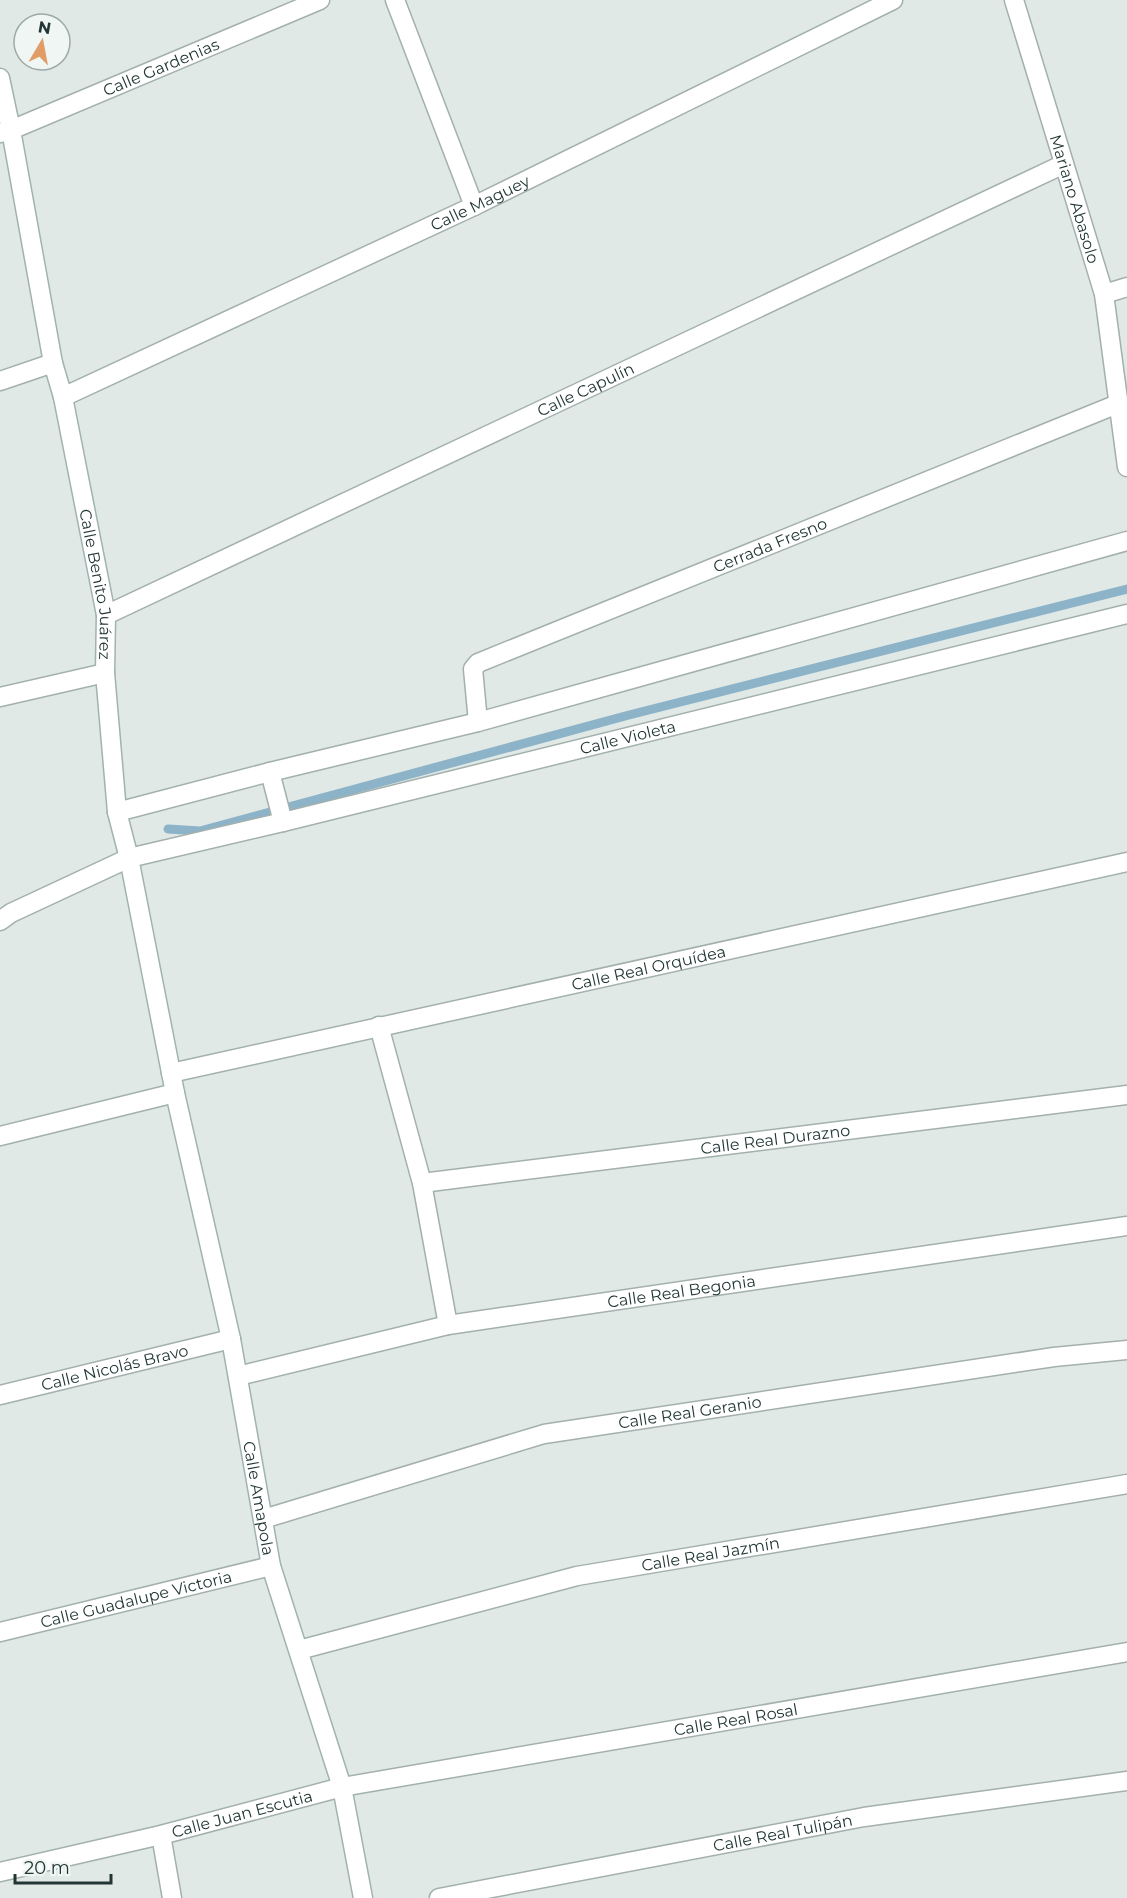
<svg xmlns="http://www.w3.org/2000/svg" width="1127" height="1898" viewBox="0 0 1127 1898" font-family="Montserrat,sans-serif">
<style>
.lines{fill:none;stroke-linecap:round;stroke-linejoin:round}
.stream{stroke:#8db3c8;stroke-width:9}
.street-casing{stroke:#a3b0ad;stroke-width:21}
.secondary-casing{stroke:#a0b3b0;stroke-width:21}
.street{stroke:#fff;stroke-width:18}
.secondary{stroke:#fff;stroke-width:18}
.labels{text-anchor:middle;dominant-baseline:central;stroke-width:4.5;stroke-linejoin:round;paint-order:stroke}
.street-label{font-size:16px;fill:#223735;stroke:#eff6f4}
</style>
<rect width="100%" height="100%" fill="#e0e9e6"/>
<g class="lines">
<path class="stream" d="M168,829l32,2 429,-116 498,-126"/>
<defs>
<g id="street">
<path d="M395,0l79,206"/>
<path id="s1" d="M1014,0l90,294 23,173"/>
<path id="s2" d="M0,133l11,-3 309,-130"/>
<path d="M1104,294l23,-7"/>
<path d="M0,381l53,-18"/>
<path id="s3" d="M63,397l411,-191 419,-206"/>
<path id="s4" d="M106,615l958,-451"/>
<path d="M0,697l105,-24"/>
<path id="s5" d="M478,722l-5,-53 5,-6 642,-260"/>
<path d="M270,772l13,50"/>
<path d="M117,812l153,-40 208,-50 649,-181"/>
<path id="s6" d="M0,921l11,-8 118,-55 154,-36 844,-208"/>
<path d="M379,1026l43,157 26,142"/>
<path id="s7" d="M171,1073l956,-211"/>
<path d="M0,1136l175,-43"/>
<path id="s8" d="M422,1183l705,-88"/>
<path id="s9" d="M238,1376l210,-51 679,-99"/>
<path id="s10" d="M0,1395l231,-56"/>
<path id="s11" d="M263,1519l281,-85 510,-77 73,-7"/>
<path id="s12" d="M0,1632l271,-66"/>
<path id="s13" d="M299,1650l278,-74 550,-92"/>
<path d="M161,1835l11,63"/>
<path id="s14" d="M0,1872l161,-37 181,-48 785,-135"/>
<path id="s15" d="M439,1898l425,-81 263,-36"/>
</g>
<g id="secondary">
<path id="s16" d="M0,78l11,52 42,233 10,34 43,218 -1,58 12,139 12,46 46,235 56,246 40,227 71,221 21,111"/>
</g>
</defs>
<use href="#street" class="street-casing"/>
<use href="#secondary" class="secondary-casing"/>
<use href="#street" class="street"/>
<use href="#secondary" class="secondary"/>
</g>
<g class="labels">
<g class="street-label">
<text stroke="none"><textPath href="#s2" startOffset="174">Calle Gardenias</textPath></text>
<text stroke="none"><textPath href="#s1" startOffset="208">Mariano Abasolo</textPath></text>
<text stroke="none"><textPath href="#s3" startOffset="460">Calle Maguey</textPath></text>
<text stroke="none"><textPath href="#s4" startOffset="530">Calle Capulín</textPath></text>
<text stroke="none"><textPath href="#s5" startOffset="376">Cerrada Fresno</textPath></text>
<text stroke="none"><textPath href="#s16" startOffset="516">Calle Benito Juárez</textPath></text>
<text stroke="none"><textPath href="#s6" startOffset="657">Calle Violeta</textPath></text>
<text stroke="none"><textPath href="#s7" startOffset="489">Calle Real Orquídea</textPath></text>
<text stroke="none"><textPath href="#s8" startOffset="356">Calle Real Durazno</textPath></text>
<text stroke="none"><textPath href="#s9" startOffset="452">Calle Real Begonia</textPath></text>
<text stroke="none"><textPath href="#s10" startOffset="118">Calle Nicolás Bravo</textPath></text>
<text stroke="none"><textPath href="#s11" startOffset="441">Calle Real Geranio</textPath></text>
<text stroke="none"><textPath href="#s16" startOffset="1446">Calle Amapola</textPath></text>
<text stroke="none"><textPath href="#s13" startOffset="423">Calle Real Jazmín</textPath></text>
<text stroke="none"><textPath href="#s12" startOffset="140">Calle Guadalupe Victoria</textPath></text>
<text stroke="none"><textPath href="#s14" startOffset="752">Calle Real Rosal</textPath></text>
<text stroke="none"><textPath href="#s14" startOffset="249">Calle Juan Escutia</textPath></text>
<text stroke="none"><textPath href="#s15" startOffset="350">Calle Real Tulipán</textPath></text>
</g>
</g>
<g transform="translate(42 42) rotate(10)"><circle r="28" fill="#eff6f4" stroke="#9daaa8" stroke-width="1.5"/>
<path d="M0-4.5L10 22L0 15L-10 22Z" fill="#e19d65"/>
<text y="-9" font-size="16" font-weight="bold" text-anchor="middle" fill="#223735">N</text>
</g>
<path d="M15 1874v9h96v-9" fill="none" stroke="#223735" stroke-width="3"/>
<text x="24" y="1874" font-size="18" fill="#223735" stroke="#eff6f4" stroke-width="4.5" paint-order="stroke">20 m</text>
</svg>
